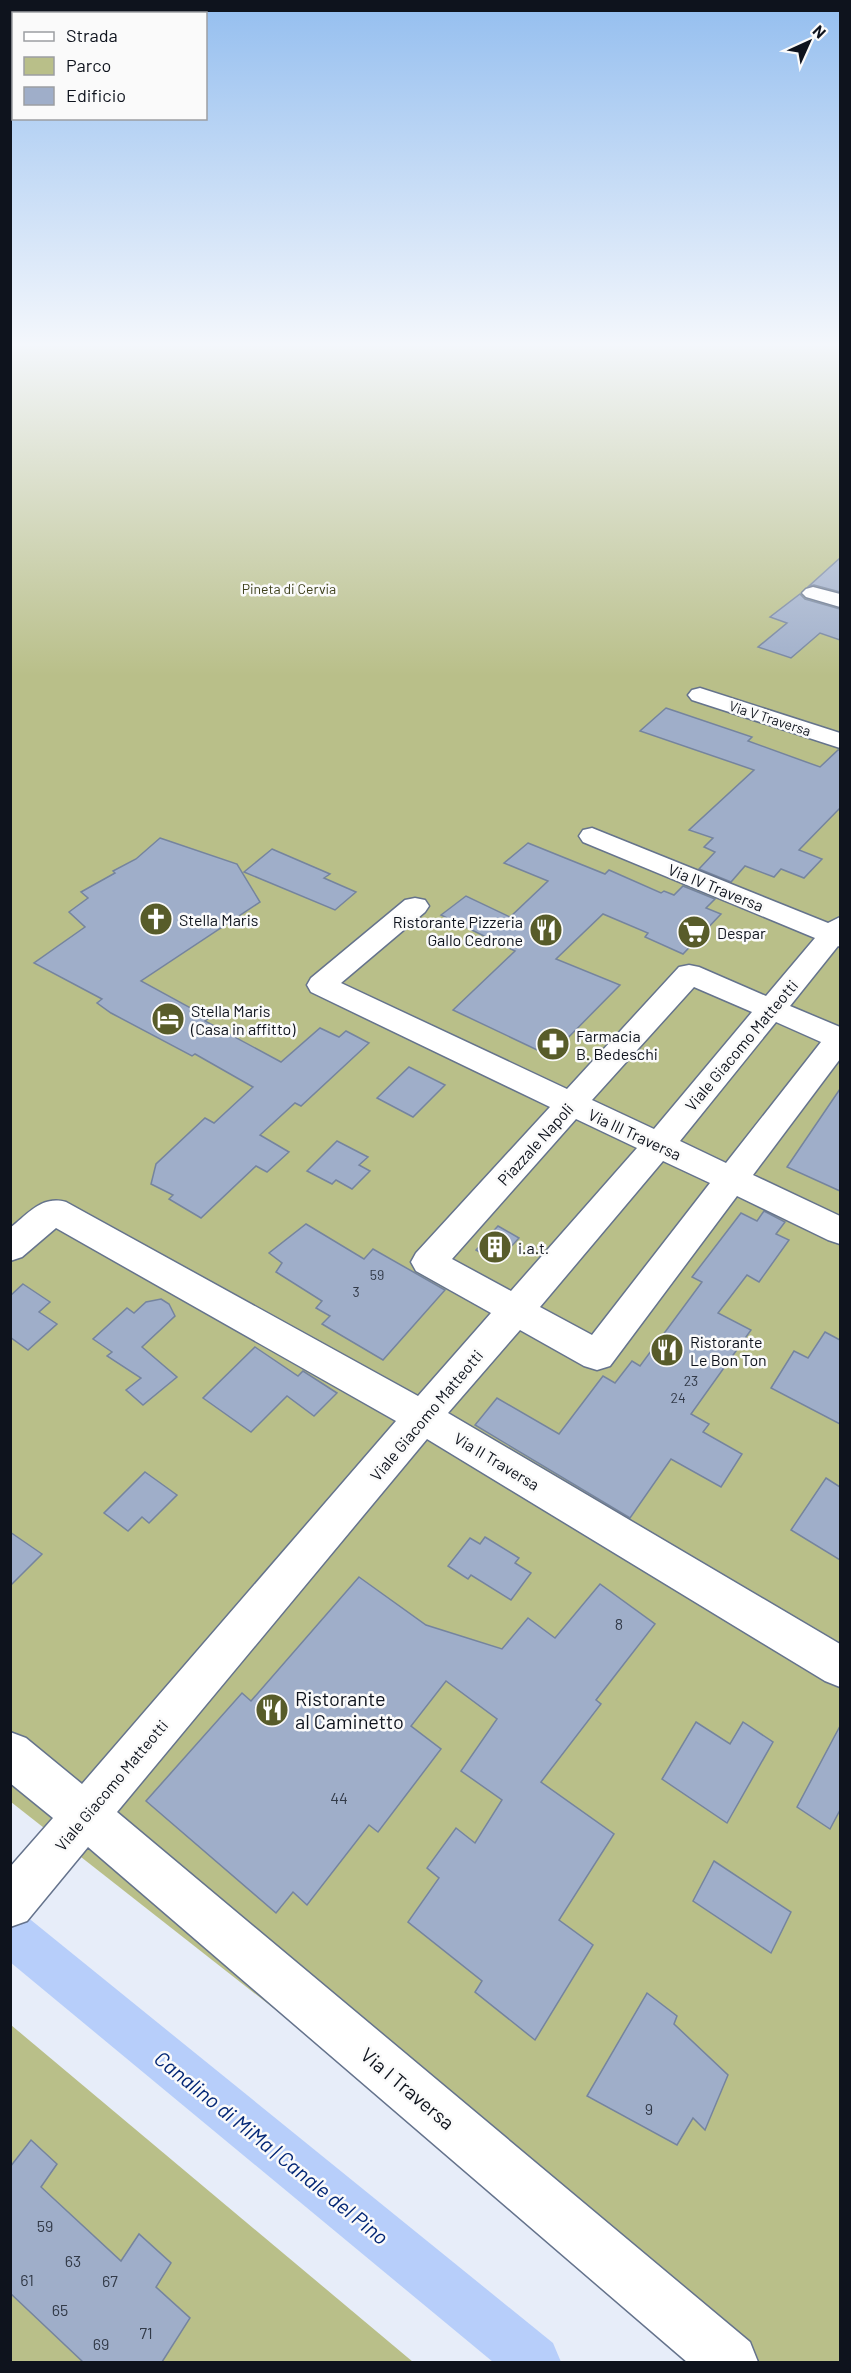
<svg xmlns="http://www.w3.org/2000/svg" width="851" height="2373" viewBox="0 0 851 2373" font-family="Barlow,sans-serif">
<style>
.green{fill:#b9bf89}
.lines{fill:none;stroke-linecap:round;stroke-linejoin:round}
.canal{fill:#b7cefa;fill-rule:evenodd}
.building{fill:#9faec9;stroke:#75849e;stroke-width:1.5}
.minor-casing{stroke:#65738c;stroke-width:3}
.minor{fill:#fff;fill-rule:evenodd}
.labels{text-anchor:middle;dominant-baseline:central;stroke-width:5;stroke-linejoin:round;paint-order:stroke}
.far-park-label{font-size:14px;fill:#3e411d;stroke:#fafafa}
.far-street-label{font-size:14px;fill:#0e131d;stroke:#fafafa}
.number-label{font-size:14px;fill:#323a48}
.street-label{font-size:16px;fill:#0e131d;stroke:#fafafa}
.poi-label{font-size:16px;fill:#0e131d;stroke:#fafafa;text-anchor:start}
.near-number-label{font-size:16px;fill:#323a48}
.near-poi-label{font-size:20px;fill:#0e131d;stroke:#fafafa;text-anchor:start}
.near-street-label{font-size:20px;fill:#0e131d;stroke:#fafafa}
.near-water-label{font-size:21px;font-style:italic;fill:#032776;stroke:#fafafa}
</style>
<rect width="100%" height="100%" fill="#e7edf9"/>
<g class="green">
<path d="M10,344h830v2018h-116l-713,-560z"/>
<path d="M11,2025l402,337h-402z"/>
</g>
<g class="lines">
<path class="canal" d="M10,1909l16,7 527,427 8,19h-68l-483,-400z"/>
</g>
<g class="building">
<path d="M840,558v34l-26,-7 -5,1z"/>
<path d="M800,594l5,5 35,10v31l-20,-7 -29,25 -33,-11 29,-24 -17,-6z"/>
<path d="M666,708l86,29 -4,4 72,26 18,-17h2v58l-41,42 23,9 -18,19 -23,-9 -7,8 -29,-11 -14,16 -32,-13 16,-17 -11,-5 9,-9 -24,-8 65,-60 -114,-39z"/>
<path d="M160,838l77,26 23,38 -119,79 68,37 -4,3 76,41 39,-34 19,9 7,-6 23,12 -68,63 -6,-3 -35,32 29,17 -22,20 -11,-6 -55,52 -32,-19 4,-4 -22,-11 5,-20 49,-46 9,5 39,-36 -58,-33 -3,2 -81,-43 -14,-10 5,-4 -68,-36 51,-36 -16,-15 19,-14 -7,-6 34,-19 -2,-2 23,-12z"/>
<path d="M528,843l77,31 4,-4 52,23 3,-2 10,4 9,-9 32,13 -9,9 15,6 -38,40 -38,-17 3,-4 -45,-19 -47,45 64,26 -70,71 -97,-46 62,-59 -74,-36 25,-19 44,21 38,-36 -44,-18z"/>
<path d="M272,849l58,25 -6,4 32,14 -21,18 -91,-38z"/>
<path d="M409,1067l36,18 -32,32 -36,-19z"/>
<path d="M840,1089v102l-53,-24z"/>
<path d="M337,1141l31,16 -9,8 11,6 -18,18 -16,-9 -4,4 -25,-13z"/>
<path d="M764,1211l21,11 -9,12 13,6 -30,42 -12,-7 -29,38 33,17 -60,84 18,10 -6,8 39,22 -21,33 -50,-28 -41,59 -155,-93 22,-27 62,36 44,-58 12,7 17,-22 8,5 62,-84 -10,-5 49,-64 16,8z"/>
<path d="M306,1224l58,35 9,-10 72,41 -62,70 -61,-36 8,-8 -14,-8 6,-7 -46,-29 6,-9 -13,-10z"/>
<path d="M498,1226l21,12 -22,24 -21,-12z"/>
<path d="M23,1284l27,18 -11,10 18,12 -29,26 -18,-13v-41z"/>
<path d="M161,1299l8,5 6,12 -33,31 35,30 -34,28 -17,-15 15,-12 -34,-22 5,-4 -19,-13 34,-31 7,5 12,-11z"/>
<path d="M825,1332l15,8v84l-69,-36 23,-37 14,7z"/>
<path d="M255,1347l43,29 5,-5 34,22 -23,23 -27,-20 -36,36 -48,-34z"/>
<path d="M145,1472l32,23 -28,28 -7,-6 -14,14 -24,-18z"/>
<path d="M826,1478l14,9v73l-49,-30z"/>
<path d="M10,1532l32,22 -32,32z"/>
<path d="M485,1537l34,21 -4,5 16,10 -20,27 -40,-25 -3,4 -20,-13 22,-28 10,6z"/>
<path d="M359,1577l67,48 76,24 26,-31 27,20 45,-54 55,40 -59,76 5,4 -60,78 73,52 -55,86 34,25 -58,95 -60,-48 7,-11 -74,-59 31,-44 -12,-10 29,-40 19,15 27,-43 -41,-29 36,-52 -51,-38 -35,45 30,23 -63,83 -9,-7 -62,80 -14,-13 -17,21 -130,-112 96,-108 9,8z"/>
<path d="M696,1722l34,22 13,-22 30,20 -46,81 -65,-44z"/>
<path d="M840,1726v84l-10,19 -33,-22z"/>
<path d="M714,1861l77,51 -20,41 -78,-52z"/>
<path d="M647,1993l30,23 -3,8 54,51 -23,55 -12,-12 -16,27 -90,-49z"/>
<path d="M31,2140l26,24 -16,23 80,74 18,-27 32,29 -15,24 34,31 -28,44h-79l-73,-69v-126z"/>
</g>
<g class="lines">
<defs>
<g id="minor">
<path d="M813,587l27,7v13l-34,-10 -4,-4 4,-4z"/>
<path d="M700,688l140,45v15l-148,-48 -4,-5 4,-5z"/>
<path d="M592,828l236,95 12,-6v30l-2,-1 -48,60 50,21v32l-87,116 87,41v28l-12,-4 -91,-44 -127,170 -13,4 -13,-4 -64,-36 -72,83 392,231v43l-15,-6 -398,-242 -310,373 633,530 8,20h-71l-599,-515 -61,74 -17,6v-60l43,-49 -43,-35v-51l16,6 56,46 314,-363 -340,-193 -34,29 -12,4v-33c18,-14 32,-33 56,-26l352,194 73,-83 -75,-42 -5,-9 5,-9 134,-146 -239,-115 -4,-7 4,-7 94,-78 10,-2 10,2 4,6 -4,6 -84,71 226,106 112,-122 10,-2 10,2 67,29 49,-58 -232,-96 -4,-6 4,-6zM694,987l58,25 -98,117 -62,-29zM776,1022l45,20 -95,121 -46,-22zM576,1119l61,29 -126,143 -59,-32zM663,1161l47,22 -118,152 -52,-28z"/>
</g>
</defs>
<use href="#minor" class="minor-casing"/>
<use href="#minor" class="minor"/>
</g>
<linearGradient id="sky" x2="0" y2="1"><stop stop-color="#94beef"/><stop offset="0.51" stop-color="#f4f7fc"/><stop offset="1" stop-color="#f4f7fc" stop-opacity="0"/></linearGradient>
<rect width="851" height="676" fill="url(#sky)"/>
<defs>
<symbol id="church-disc" viewBox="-11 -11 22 22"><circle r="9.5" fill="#585c2a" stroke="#fafafa"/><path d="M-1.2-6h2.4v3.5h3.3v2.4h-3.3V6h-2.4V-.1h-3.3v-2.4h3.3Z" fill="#fff"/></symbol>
<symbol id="restaurant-disc" viewBox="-11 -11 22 22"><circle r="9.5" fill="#585c2a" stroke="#fafafa"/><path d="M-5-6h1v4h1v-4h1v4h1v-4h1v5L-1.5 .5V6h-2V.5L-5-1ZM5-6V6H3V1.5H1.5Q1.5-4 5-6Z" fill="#fff"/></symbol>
<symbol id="supermarket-disc" viewBox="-11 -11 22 22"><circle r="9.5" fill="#585c2a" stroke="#fafafa"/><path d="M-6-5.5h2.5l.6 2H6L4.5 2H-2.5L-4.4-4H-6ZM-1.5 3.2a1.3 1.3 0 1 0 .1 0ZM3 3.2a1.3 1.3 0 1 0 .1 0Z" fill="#fff"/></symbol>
<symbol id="hotel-disc" viewBox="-11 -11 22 22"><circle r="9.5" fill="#585c2a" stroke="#fafafa"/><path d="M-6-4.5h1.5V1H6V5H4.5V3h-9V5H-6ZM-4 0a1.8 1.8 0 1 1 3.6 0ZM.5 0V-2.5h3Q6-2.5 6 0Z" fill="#fff"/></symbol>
<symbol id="pharmacy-disc" viewBox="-11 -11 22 22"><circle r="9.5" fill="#585c2a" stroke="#fafafa"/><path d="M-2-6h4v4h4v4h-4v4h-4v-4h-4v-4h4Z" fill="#fff"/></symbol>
<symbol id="building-disc" viewBox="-11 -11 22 22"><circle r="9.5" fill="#585c2a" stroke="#fafafa"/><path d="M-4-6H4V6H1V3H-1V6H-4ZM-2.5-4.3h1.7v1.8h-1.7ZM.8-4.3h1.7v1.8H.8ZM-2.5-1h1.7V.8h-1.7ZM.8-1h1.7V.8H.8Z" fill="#fff"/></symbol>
</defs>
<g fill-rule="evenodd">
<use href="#church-disc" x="137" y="900" width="38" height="38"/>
<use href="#restaurant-disc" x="527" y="911" width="38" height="38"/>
<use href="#supermarket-disc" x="675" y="913" width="38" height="38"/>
<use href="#hotel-disc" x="149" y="1000" width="38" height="38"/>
<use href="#pharmacy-disc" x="534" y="1025" width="38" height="38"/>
<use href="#building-disc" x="476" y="1228" width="38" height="38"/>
<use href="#restaurant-disc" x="648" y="1331" width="38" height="38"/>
<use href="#restaurant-disc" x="253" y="1691" width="38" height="38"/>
</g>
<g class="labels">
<g class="far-park-label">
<text x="289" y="588">Pineta di Cervia</text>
</g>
<g class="far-street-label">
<text transform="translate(770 718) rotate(18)">Via V Traversa</text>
</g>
<g class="number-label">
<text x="377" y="1274">59</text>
<text x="356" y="1291">3</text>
<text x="691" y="1380">23</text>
<text x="678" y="1397">24</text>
</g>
<g class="street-label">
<text transform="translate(716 887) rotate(22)">Via IV Traversa</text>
<text transform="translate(741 1045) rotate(-50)">Viale Giacomo Matteotti</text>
<text transform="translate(635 1134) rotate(25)">Via III Traversa</text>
<text transform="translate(535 1144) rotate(-48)">Piazzale Napoli</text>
<text transform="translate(426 1415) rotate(-50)">Viale Giacomo Matteotti</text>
<text transform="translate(497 1461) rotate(31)">Via II Traversa</text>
<text transform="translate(111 1785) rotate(-50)">Viale Giacomo Matteotti</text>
</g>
<g class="poi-label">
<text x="179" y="919">Stella Maris</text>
<text x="523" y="921" text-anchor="end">Ristorante Pizzeria<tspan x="523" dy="18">Gallo Cedrone</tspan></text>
<text x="717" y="932">Despar</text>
<text x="191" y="1010">Stella Maris<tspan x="191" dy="18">(Casa in affitto)</tspan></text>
<text x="576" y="1035">Farmacia<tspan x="576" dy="18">B. Bedeschi</tspan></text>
<text x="518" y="1247">i.a.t.</text>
<text x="690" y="1341">Ristorante<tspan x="690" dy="18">Le Bon Ton</tspan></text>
</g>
<g class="near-number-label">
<text x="619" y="1623">8</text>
<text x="339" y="1797">44</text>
<text x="649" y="2108">9</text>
<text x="45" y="2225">59</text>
<text x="73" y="2260">63</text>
<text x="27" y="2279">61</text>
<text x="110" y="2280">67</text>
<text x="60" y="2309">65</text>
<text x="146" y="2332">71</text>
<text x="101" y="2343">69</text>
</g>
<g class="near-poi-label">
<text x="295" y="1698">Ristorante<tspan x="295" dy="23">al Caminetto</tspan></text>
</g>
<g class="near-street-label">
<text transform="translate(408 2088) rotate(40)">Via I Traversa</text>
</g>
<g class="near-water-label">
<text transform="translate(272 2147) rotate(39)">Canalino di MiMa | Canale del Pino</text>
</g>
</g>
<rect width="851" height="2373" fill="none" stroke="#0e131d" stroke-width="24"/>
<rect x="12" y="12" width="195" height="108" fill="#fafafa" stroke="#9c9ea2" stroke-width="1.5"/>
<rect x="24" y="32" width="30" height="9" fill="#ffffff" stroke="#9c9ea2" stroke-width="1.5"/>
<text x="66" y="42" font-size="18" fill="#0e131d">Strada</text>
<rect x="24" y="57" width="30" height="18" fill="#b9bf89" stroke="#9c9ea2" stroke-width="1.5"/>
<text x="66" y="72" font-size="18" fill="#0e131d">Parco</text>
<rect x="24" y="87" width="30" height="18" fill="#9faec9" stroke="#9c9ea2" stroke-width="1.5"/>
<text x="66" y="102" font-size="18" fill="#0e131d">Edificio</text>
<g transform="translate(809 42) rotate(45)" stroke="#fafafa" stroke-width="4.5" paint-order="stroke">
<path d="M0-4.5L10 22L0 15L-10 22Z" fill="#0e131d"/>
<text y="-9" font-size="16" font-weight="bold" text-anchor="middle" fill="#0e131d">N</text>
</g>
</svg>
